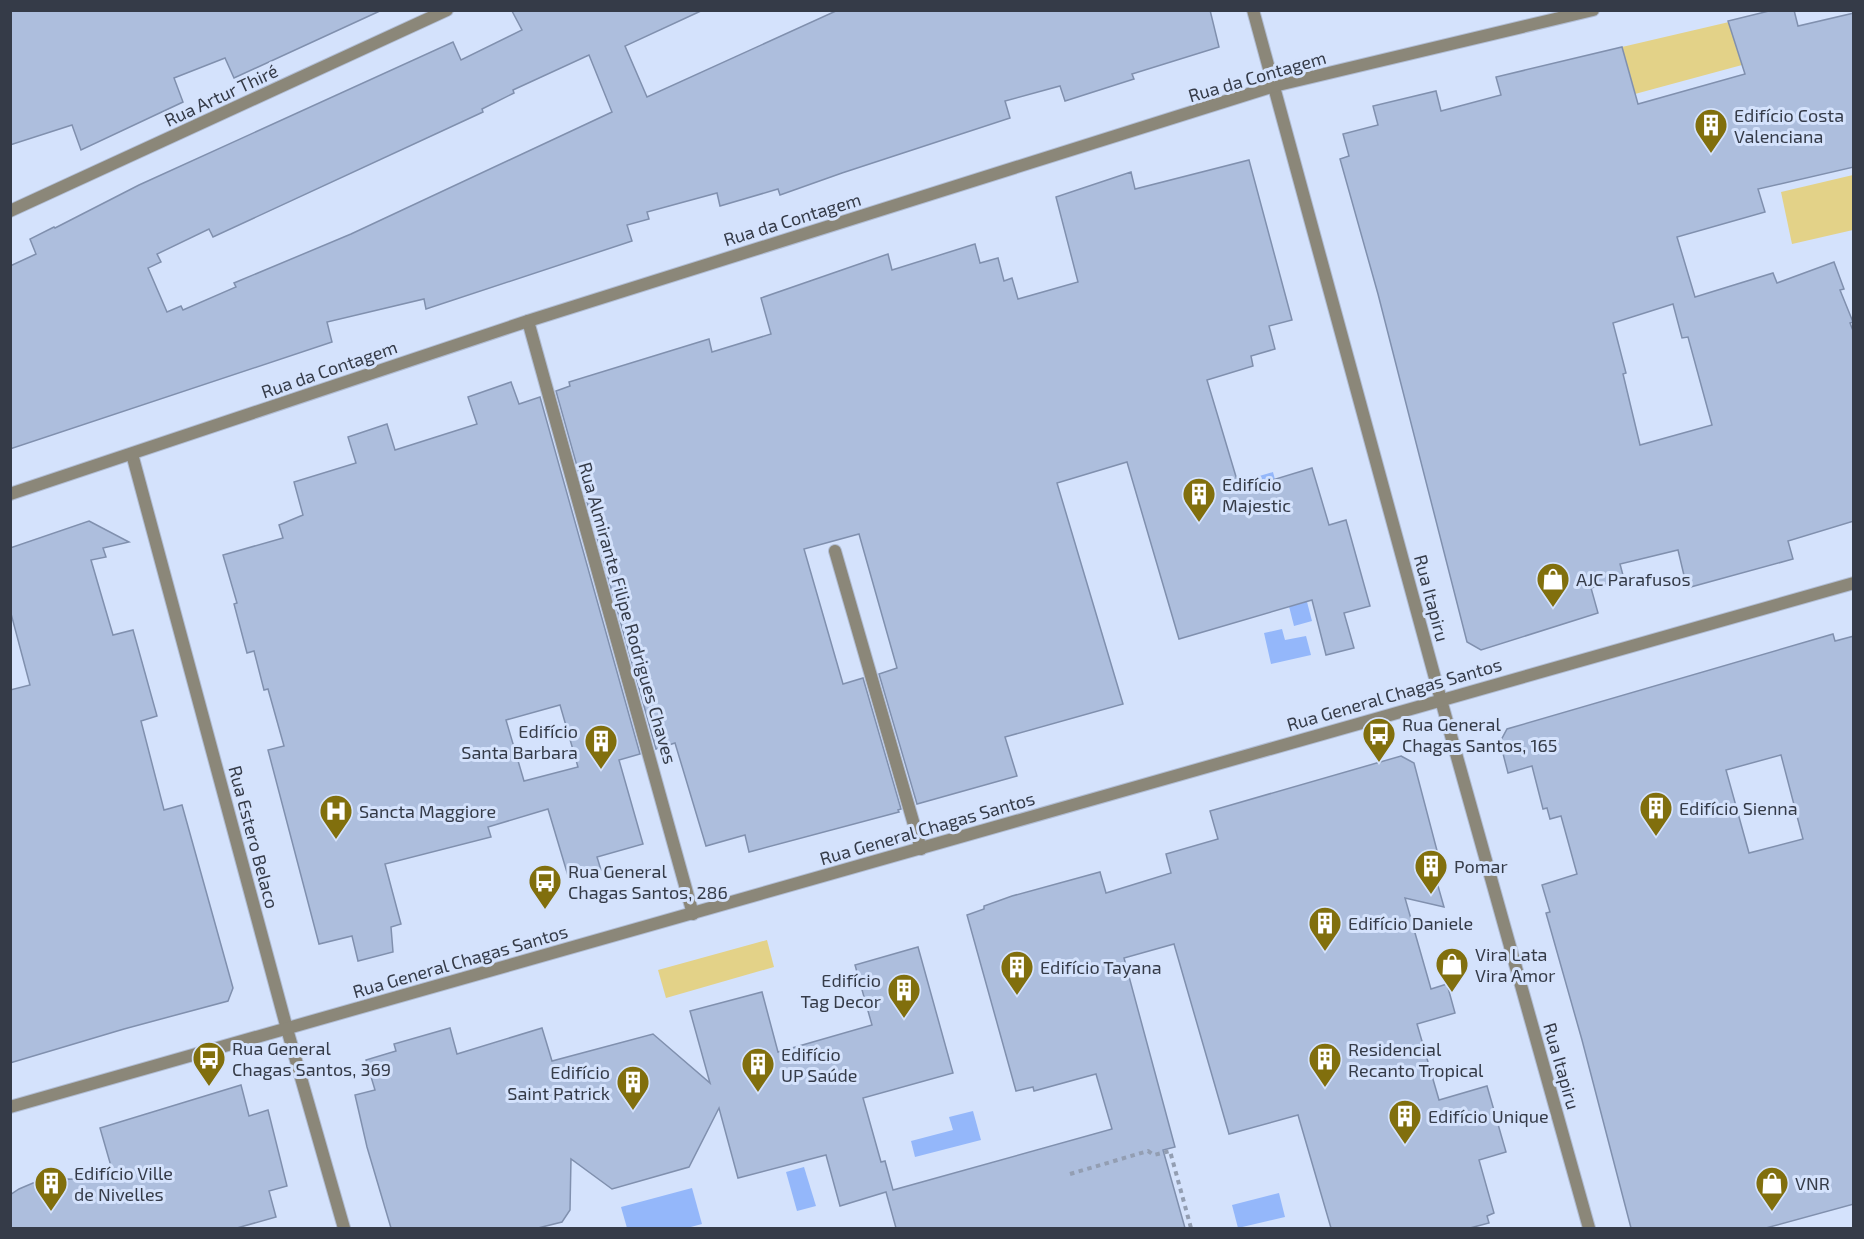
<svg xmlns="http://www.w3.org/2000/svg" width="1864" height="1239" viewBox="0 0 1864 1239" font-family="'Exo 2',sans-serif">
<style>
.green{fill:#e3d288}
.water{fill:#94b7fa}
.building{fill:#adbedd;stroke:#8090ae;stroke-width:1.5;fill-rule:evenodd}
.lines{fill:none;stroke-linecap:round;stroke-linejoin:round}
.minor-casing{stroke:#b1bdd4;stroke-width:14}
.tertiary-casing{stroke:#b1bdd4;stroke-width:14}
.path{stroke:#939eb2;stroke-width:4;stroke-dasharray:4.5 4.5;stroke-linecap:butt}
.minor{stroke:#8b8779;stroke-width:12}
.tertiary{stroke:#8b8779;stroke-width:12}
.labels{text-anchor:middle;dominant-baseline:central;stroke-width:6;stroke-linejoin:round;paint-order:stroke}
.street-label{font-size:18px;fill:#353b48;stroke:#d4e2fc}
.poi-label{font-size:18px;fill:#353b48;stroke:#d4e2fc;text-anchor:start}
</style>
<rect width="100%" height="100%" fill="#d4e2fc"/>
<g class="green">
<path d="M1729,22l13,43 -107,29 -13,-47z"/>
<path d="M1853,175v55l-61,14 -11,-52z"/>
<path d="M767,940l7,27 -108,31 -8,-28z"/>
</g>
<g class="water">
<path d="M1273,472l39,149 -18,5 -38,-149z"/>
<path d="M1282,629l3,11 21,-4 5,19 -40,9 -7,-31z"/>
<path d="M973,1111l8,29 -66,17 -4,-16 42,-11 -4,-13z"/>
<path d="M804,1167l12,39 -19,5 -11,-39z"/>
<path d="M692,1188l10,36 -15,4h-60l-6,-21z"/>
<path d="M1279,1193l6,24 -47,11 -6,-23z"/>
</g>
<g class="building">
<path d="M10,10h372l-148,68 -9,-20 -51,20 9,24 -102,48 -9,-25 -62,20z"/>
<path d="M703,10l-78,36 22,51 191,-87h372l9,37 -87,27 2,5 -69,22 -5,-15 -55,15 5,17 -168,55 -62,22 -2,-6 -58,17 -3,-13 -70,19 2,7 -22,6 5,16 -206,68 -2,-10 -97,23 5,20 -322,107v-183l26,-12 -6,-15 24,-12 1,1 84,-43 314,-143 8,18 61,-30 -10,-19zM589,55l23,57 -261,122 -117,49 2,4 -53,23 -2,-4 -14,6 -19,-44 13,-6 -4,-8 52,-25 4,8 270,-125 -1,-3 32,-16 -1,-3z"/>
<path d="M1773,10h21l4,16 56,-13v154l-96,22 7,23 -88,25 18,60 78,-24 4,10 57,-21 10,27 -4,1 13,32 -3,1 4,10v188l-66,20 5,18 -106,29 -9,-38 -58,14 4,15 -33,9 7,25 -117,37 -14,-8 -89,-348 -38,-135 9,-3 -6,-22 35,-9 -5,-19 63,-15 5,20 60,-16 -5,-18 126,-30 16,57 107,-30 -17,-53zM1673,304l9,34 6,-1 24,88 -72,20 -17,-71 3,-1 -13,-50z"/>
<path d="M1249,160l43,160 -23,6 6,23 -24,7 2,10 -46,14 33,110 72,-22 17,57 17,-5 24,86 -26,7 10,35 -28,7 -14,-55 -133,39 -52,-177 -70,21 66,221 -118,33 12,39 -100,28 -38,-130 18,-6 -38,-134 -55,15 39,135 20,-6 38,131 -3,1 1,2 -150,40 -4,-17 -39,11 -31,-103 -19,6 -100,-358 14,-5 -1,-4 140,-43 3,13 59,-18 -10,-36 127,-44 4,16 83,-26 5,19 18,-5 6,23 8,-3 6,21 60,-17 -22,-85 75,-25 4,17z"/>
<path d="M511,382l8,22 21,-7 100,357 -21,6 24,84 -46,13 4,13 -32,9 -21,-70 -60,18 3,10 -106,27 16,60 -10,3 2,25 -35,9 -6,-25 -33,8 -51,-194 16,-4 -16,-57 -4,1 -10,-39 -7,2 -13,-49 3,-1 -14,-48 60,-17 -4,-13 24,-10 -9,-33 62,-19 -8,-26 39,-13 8,26 82,-26 -9,-27zM560,705l18,62 -54,14 -18,-61z"/>
<path d="M89,521l40,21 -26,6 3,9 -15,3 22,75 20,-5 24,86 -16,5 23,89 18,-5 51,183 -5,13 -104,28 -114,34v-373l20,-5 -20,-75v-62z"/>
<path d="M1833,634l2,7 19,-5v568l-88,24h-135l-49,-188 -36,-127 4,-1 -8,-27 35,-11 -16,-58 -11,3 -3,-11 -4,1 -11,-43 -24,7 -8,-31 7,-13zM1781,755l22,84 -54,14 -23,-83z"/>
<path d="M1401,756l13,7 26,99 -8,3 12,42 -39,-9 26,91 16,-5 8,29 -38,11 22,76 48,-14 19,66 -27,8 15,53 -7,3 2,7 -19,5h-139l-33,-113 -69,19 -55,-190 -50,14 51,189 -12,3 22,78h-289l-10,-36 -46,14 -14,-51 -88,23 -19,-70 -30,59 -77,22 -41,-30 -1,51 -8,12 -24,6h-147l-24,-81 -12,-52 20,-5 -9,-30 30,-9 -2,-7 56,-16 7,26 85,-26 10,33 101,-27 57,49 -20,-72 72,-19 16,60 94,-27 -17,-60 63,-18 35,126 -90,25 18,64 4,-1 8,29 219,-61 -16,-55 -62,17 -1,-4 -17,4 -49,-176 17,-6v-3l28,-10 88,-24 6,21 65,-20 -5,-19 52,-15 -8,-28z"/>
<path d="M241,1085l8,31 19,-6 19,76 -18,5 7,26 -39,11h-227v-33l9,-6 14,-6 33,-4 49,1 -15,-52z"/>
</g>
<g class="lines">
<defs>
<g id="minor">
<path d="M1253,10l188,690 148,528"/>
<path d="M10,211l437,-201"/>
<path d="M528,321l165,593"/>
<path d="M132,454l155,575 57,199"/>
<path d="M10,494l518,-173 746,-235 319,-76"/>
<path d="M835,551l86,298"/>
</g>
<path id="tertiary" d="M10,1107l1844,-524"/>
</defs>
<use href="#minor" class="minor-casing"/>
<use href="#tertiary" class="tertiary-casing"/>
<path class="path" d="M1070,1174l78,-23 6,4 16,-4 21,77"/>
<use href="#minor" class="minor"/>
<use href="#tertiary" class="tertiary"/>
</g>
<defs>
<symbol id="building-pin" viewBox="-11 -11 22 30"><path d="M0 17L-7.5 6A9.5 9.5 0 1 1 7.5 6Z" fill="#816f0d" stroke="#d4e2fc"/><path d="M-4-6H4V6H1V3H-1V6H-4ZM-2.5-4.3h1.7v1.8h-1.7ZM.8-4.3h1.7v1.8H.8ZM-2.5-1h1.7V.8h-1.7ZM.8-1h1.7V.8H.8Z" fill="#fff"/></symbol>
<symbol id="shop-pin" viewBox="-11 -11 22 30"><path d="M0 17L-7.5 6A9.5 9.5 0 1 1 7.5 6Z" fill="#816f0d" stroke="#d4e2fc"/><path d="M-5-2.5h2.3a2.7 3.5 0 0 1 5.4 0H5L5.5 6h-11ZM-1.5-2.5h3a1.5 2.3 0 0 0-3 0Z" fill="#fff"/></symbol>
<symbol id="bus-pin" viewBox="-11 -11 22 30"><path d="M0 17L-7.5 6A9.5 9.5 0 1 1 7.5 6Z" fill="#816f0d" stroke="#d4e2fc"/><path d="M-5-6H5V4H4V6H2V4H-2V6H-4V4H-5ZM-3.5-4V0h7V-4ZM-3.5 1.2v1.5H-2V1.2ZM2 1.2v1.5H3.5V1.2Z" fill="#fff"/></symbol>
<symbol id="hospital-pin" viewBox="-11 -11 22 30"><path d="M0 17L-7.5 6A9.5 9.5 0 1 1 7.5 6Z" fill="#816f0d" stroke="#d4e2fc"/><path d="M-5-5h3v3.5h4V-5h3V5h-3V1.5h-4V5h-3Z" fill="#fff"/></symbol>
</defs>
<g fill-rule="evenodd">
<use href="#building-pin" x="1692" y="106" width="38" height="52"/>
<use href="#building-pin" x="1180" y="475" width="38" height="52"/>
<use href="#shop-pin" x="1534" y="560" width="38" height="52"/>
<use href="#bus-pin" x="1360" y="715" width="38" height="52"/>
<use href="#building-pin" x="582" y="722" width="38" height="52"/>
<use href="#building-pin" x="1637" y="789" width="38" height="52"/>
<use href="#hospital-pin" x="317" y="792" width="38" height="52"/>
<use href="#building-pin" x="1412" y="847" width="38" height="52"/>
<use href="#bus-pin" x="526" y="862" width="38" height="52"/>
<use href="#building-pin" x="1306" y="904" width="38" height="52"/>
<use href="#shop-pin" x="1433" y="945" width="38" height="52"/>
<use href="#building-pin" x="998" y="948" width="38" height="52"/>
<use href="#building-pin" x="885" y="971" width="38" height="52"/>
<use href="#bus-pin" x="190" y="1039" width="38" height="52"/>
<use href="#building-pin" x="1306" y="1040" width="38" height="52"/>
<use href="#building-pin" x="739" y="1045" width="38" height="52"/>
<use href="#building-pin" x="614" y="1063" width="38" height="52"/>
<use href="#building-pin" x="1386" y="1097" width="38" height="52"/>
<use href="#building-pin" x="32" y="1164" width="38" height="52"/>
<use href="#shop-pin" x="1753" y="1164" width="38" height="52"/>
</g>
<g class="labels">
<g class="street-label">
<text transform="translate(1257 76) rotate(-16)">Rua da Contagem</text>
<text transform="translate(221 95) rotate(-25)">Rua Artur Thiré</text>
<text transform="translate(792 219) rotate(-17)">Rua da Contagem</text>
<text transform="translate(329 369) rotate(-19)">Rua da Contagem</text>
<text transform="translate(1432 598) rotate(75)">Rua Itapiru</text>
<text transform="translate(628 613) rotate(74)">Rua Almirante Filipe Rodrigues Chaves</text>
<text transform="translate(1394 694) rotate(-16)">Rua General Chagas Santos</text>
<text transform="translate(927 828) rotate(-16)">Rua General Chagas Santos</text>
<text transform="translate(254 837) rotate(75)">Rua Estero Belaco</text>
<text transform="translate(460 961) rotate(-16)">Rua General Chagas Santos</text>
<text transform="translate(1562 1066) rotate(74)">Rua Itapiru</text>
</g>
<g class="poi-label">
<text x="1734" y="115">Edifício Costa<tspan x="1734" dy="21">Valenciana</tspan></text>
<text x="1222" y="484">Edifício<tspan x="1222" dy="21">Majestic</tspan></text>
<text x="1576" y="579">AJC Parafusos</text>
<text x="1402" y="724">Rua General<tspan x="1402" dy="21">Chagas Santos, 165</tspan></text>
<text x="578" y="731" text-anchor="end">Edifício<tspan x="578" dy="21">Santa Barbara</tspan></text>
<text x="1679" y="808">Edifício Sienna</text>
<text x="359" y="811">Sancta Maggiore</text>
<text x="1454" y="866">Pomar</text>
<text x="568" y="871">Rua General<tspan x="568" dy="21">Chagas Santos, 286</tspan></text>
<text x="1348" y="923">Edifício Daniele</text>
<text x="1475" y="954">Vira Lata<tspan x="1475" dy="21">Vira Amor</tspan></text>
<text x="1040" y="967">Edifício Tayana</text>
<text x="881" y="980" text-anchor="end">Edifício<tspan x="881" dy="21">Tag Decor</tspan></text>
<text x="232" y="1048">Rua General<tspan x="232" dy="21">Chagas Santos, 369</tspan></text>
<text x="1348" y="1049">Residencial<tspan x="1348" dy="21">Recanto Tropical</tspan></text>
<text x="781" y="1054">Edifício<tspan x="781" dy="21">UP Saúde</tspan></text>
<text x="610" y="1072" text-anchor="end">Edifício<tspan x="610" dy="21">Saint Patrick</tspan></text>
<text x="1428" y="1116">Edifício Unique</text>
<text x="74" y="1173">Edifício Ville<tspan x="74" dy="21">de Nivelles</tspan></text>
<text x="1795" y="1183">VNR</text>
</g>
</g>
<rect width="1864" height="1239" fill="none" stroke="#353b48" stroke-width="24"/>
</svg>
